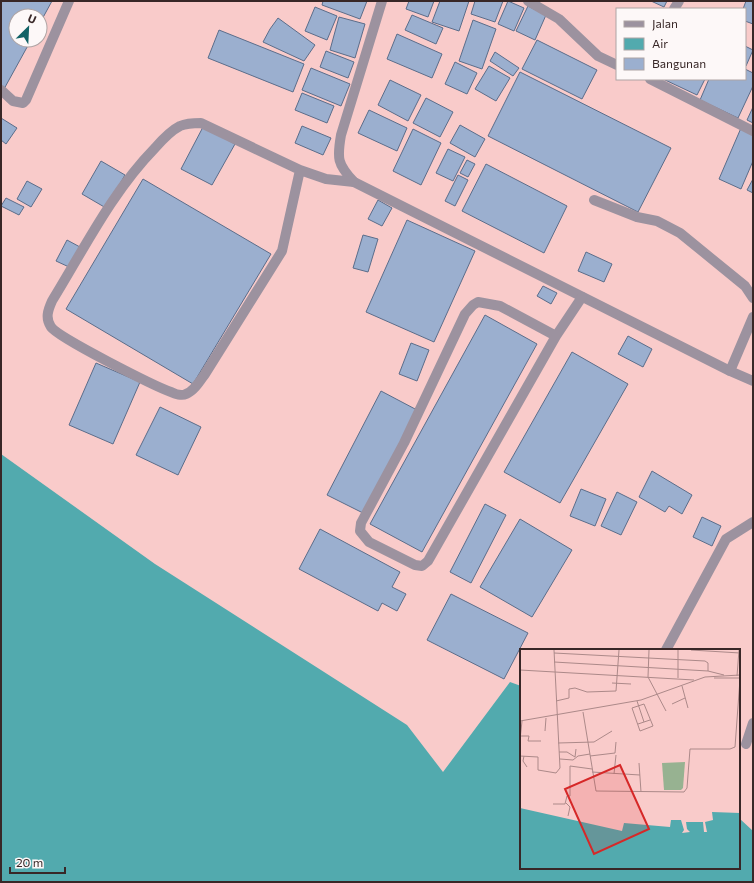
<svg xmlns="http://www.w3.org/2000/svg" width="754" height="883" viewBox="0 0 754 883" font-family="Commissioner,sans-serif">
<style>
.water{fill:#52aaae}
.building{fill:#9bafcf;stroke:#5b6d8a}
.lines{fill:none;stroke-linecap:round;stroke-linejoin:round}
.minor{stroke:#9c929f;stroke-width:10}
.inset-road{fill:none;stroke:#ac8989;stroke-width:1}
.view{fill:#d62828;fill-opacity:0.15;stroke:#d62828;stroke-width:2}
.inset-edge{fill:none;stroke:#382727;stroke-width:2}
</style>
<rect width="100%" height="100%" fill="#f9cbca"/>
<path class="water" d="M1,454l154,110 252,161 36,47 67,-90 11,4v182h218v-50l14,13v51h-752z"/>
<g class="building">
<path d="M1,1h51l-12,22v-7h-24v24h15l-27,49 -3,-2z"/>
<path d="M323,1h44l-7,18 -38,-14z"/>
<path d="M409,1h25l-6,16 -22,-8z"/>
<path d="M440,1h29l-10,30 -27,-9z"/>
<path d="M475,1h28l-8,21 -24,-8z"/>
<path d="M508,1l16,7 -10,23 -16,-7z"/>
<path d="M651,1h16l-3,6z"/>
<path d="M746,1h7v23l-8,-3v-12h-2z"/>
<path d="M528,6l18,9 -11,25 -19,-9z"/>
<path d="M315,7l22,9 -10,24 -22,-9z"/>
<path d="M412,15l31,13 -7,16 -31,-14z"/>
<path d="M339,17l26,7 -10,34 -25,-8z"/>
<path d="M278,18l37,27 -11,16 -41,-19 7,-13z"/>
<path d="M473,20l23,9 -14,40 -23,-8z"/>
<path d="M219,30l85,34 -11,28 -85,-34z"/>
<path d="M397,34l45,20 -10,24 -45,-19z"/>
<path d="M537,40l60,30 -15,29 -60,-30z"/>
<path d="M745,46l8,4 -7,16h-1z"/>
<path d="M326,51l28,11 -6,16 -28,-11z"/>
<path d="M495,52l24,16 -6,8 -23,-15z"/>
<path d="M455,62l22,11 -10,21 -22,-10z"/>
<path d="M489,66l21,12 -14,23 -21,-12z"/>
<path d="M311,68l39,16 -9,22 -39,-16z"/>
<path d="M745,69l8,4v13l-15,32 -38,-18 9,-21h36z"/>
<path d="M520,72l151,76 -33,64 -150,-76z"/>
<path d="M663,79h42l-8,16z"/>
<path d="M390,80l31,15 -13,26 -30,-16z"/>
<path d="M302,93l32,13 -7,17 -32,-13z"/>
<path d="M426,98l27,14 -13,25 -27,-14z"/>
<path d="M753,107v16l-6,-3z"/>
<path d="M369,110l38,18 -10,23 -39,-18z"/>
<path d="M1,118l16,10 -11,16 -5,-4z"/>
<path d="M460,125l25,14 -10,18 -25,-14z"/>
<path d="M302,126l29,12 -8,17 -28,-12z"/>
<path d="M203,127l32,17 -23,41 -31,-16z"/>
<path d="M741,128l12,5v28l-12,28 -22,-10z"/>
<path d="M413,129l28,14 -20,42 -28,-14z"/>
<path d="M448,149l17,8 -12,24 -17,-8z"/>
<path d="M467,160l8,4 -7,13 -8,-4z"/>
<path d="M101,161l24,14 -19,33 -24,-14z"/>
<path d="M486,164l81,42 -23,47 -82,-42z"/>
<path d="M458,175l10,5 -13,26 -10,-5z"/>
<path d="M143,179l128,75 -78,130 -127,-75z"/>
<path d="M753,179v14l-6,-3z"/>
<path d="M27,181l15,8 -11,18 -14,-8z"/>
<path d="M6,198l18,9 -5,8 -18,-9z"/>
<path d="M378,200l14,8 -10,18 -14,-7z"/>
<path d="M407,220l68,31 -41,91 -68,-30z"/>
<path d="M363,235l15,4 -10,33 -15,-4z"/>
<path d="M67,240l13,7 -11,20 -13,-6z"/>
<path d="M586,252l26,12 -8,18 -26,-11z"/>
<path d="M543,286l14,7 -6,11 -14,-8z"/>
<path d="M485,315l52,29 -115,208 -52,-28z"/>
<path d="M628,336l24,13 -9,18 -25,-13z"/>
<path d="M411,343l18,7 -12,31 -18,-7z"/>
<path d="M572,352l56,32 -68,119 -56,-31z"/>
<path d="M96,363l44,19 -27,62 -44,-19z"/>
<path d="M381,391l36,19 -54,103 -36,-18z"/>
<path d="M160,407l41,20 -23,48 -42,-20z"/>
<path d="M652,471l40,24 -10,19 -13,-8 -4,6 -26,-15z"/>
<path d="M581,489l25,10 -11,27 -25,-10z"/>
<path d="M617,492l20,10 -16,33 -20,-9z"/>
<path d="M485,504l21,11 -35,68 -21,-11z"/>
<path d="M702,517l19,9 -9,20 -19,-9z"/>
<path d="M520,519l52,31 -40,67 -52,-30z"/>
<path d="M320,529l80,43 -8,15 14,7 -9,17 -15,-8 -4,8 -79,-42z"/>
<path d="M451,594l77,39 -24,46 -77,-39z"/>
</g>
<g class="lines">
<g class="minor">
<path d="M382,1l-41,134c-4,23 -4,29 13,47l376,189 23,10"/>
<path d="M528,1l31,18 39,37 19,9"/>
<path d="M674,9l5,-8"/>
<path d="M650,79l103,52"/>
<path d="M1,90l12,11 10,2 3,-3 43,-99"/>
<path d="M300,170l-18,81 -77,123c-5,7 -11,17 -19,20 -4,2 -11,0 -15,-2 -17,-6 -112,-54 -120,-65 -6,-9 -3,-17 1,-26 32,-52 60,-109 103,-153 7,-8 15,-17 25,-22 7,-3 14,-3 21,-3l99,47 26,9 28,3"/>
<path d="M594,200l43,17 20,4 23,12 65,53 8,12"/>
<path d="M556,336l-56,-30 -22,-4 -5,3 -8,9 -61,129 -43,80 -1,8 9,11 46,23 7,1 6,-5 128,-225 26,-39"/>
<path d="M730,371l23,-54"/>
<path d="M666,650l60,-111 27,-17"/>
<path d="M746,744l7,-21"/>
</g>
</g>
<g transform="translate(520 649)">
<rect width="220" height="220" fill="#f9cbca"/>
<path d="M165,113l-2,26 -2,2h-17l-2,-27z" fill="#97b291"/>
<path d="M0,159l102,23 2,-8 46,4 1,-7h10l3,10 -2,3 8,-1 -3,-3 -1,-7h17l1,10h3l-2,-10 8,-2 -1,-8 28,1v55h-220z" fill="#52aaae"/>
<path class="inset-road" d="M129,1l-1,27 18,34M171,1l49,3M34,4l151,8 3,2v8M34,13l154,9 16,4M0,21l174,10M217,27l2,-26M158,29v-28M194,29h26M92,34l19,1M162,37l6,22M36,52l13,-3v-9l6,-1 12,4 29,-1 3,-41M117,52l7,21M124,55l9,22 -13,5 -8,-23zM152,55l13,-6M63,63l13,79 88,1 3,-4 3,-39h40l5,-2 5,-68M0,72l121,-21 64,-23 35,-2M118,75l12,-4M25,82l1,-13M1,87h8l-1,5h13M0,91l2,-19M38,94l36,-1 18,-11M39,103h8l8,5 1,-8M0,107l18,1v13l18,3 4,-5 -6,-118M4,107l-1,5 4,6M70,107l25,-3 1,-11M40,110l13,1 5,-4 12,-2M119,114l2,29M72,123l48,3M94,125l2,-19M46,154l4,4 -2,9M33,155h12l2,-8h3v-30l22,3"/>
<path class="view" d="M100,116l29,64 -55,25 -29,-65z"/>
<rect width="220" height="220" class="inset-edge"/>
</g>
<rect width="754" height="883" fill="none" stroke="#382727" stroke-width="4"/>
<rect x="616" y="8" width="130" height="72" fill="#fdf8f8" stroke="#aea4a4"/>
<rect x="624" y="21" width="20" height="6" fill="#9c929f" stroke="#aea4a4"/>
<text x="652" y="28" font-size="12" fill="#382727">Jalan</text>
<rect x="624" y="38" width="20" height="12" fill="#52aaae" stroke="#aea4a4"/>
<text x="652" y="48" font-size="12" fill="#382727">Air</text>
<rect x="624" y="58" width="20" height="12" fill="#9bafcf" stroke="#aea4a4"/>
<text x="652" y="68" font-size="12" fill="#382727">Bangunan</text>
<g transform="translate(28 28) rotate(24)"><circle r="19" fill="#fdf8f8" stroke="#aea4a4"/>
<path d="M0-3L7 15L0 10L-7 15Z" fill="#136367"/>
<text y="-6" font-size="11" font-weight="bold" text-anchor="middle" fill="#382727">U</text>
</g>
<path d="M10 867v6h55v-6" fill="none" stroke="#382727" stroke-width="2"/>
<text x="16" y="867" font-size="12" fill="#382727" stroke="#fdf8f8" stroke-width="3" paint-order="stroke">20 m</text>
</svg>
